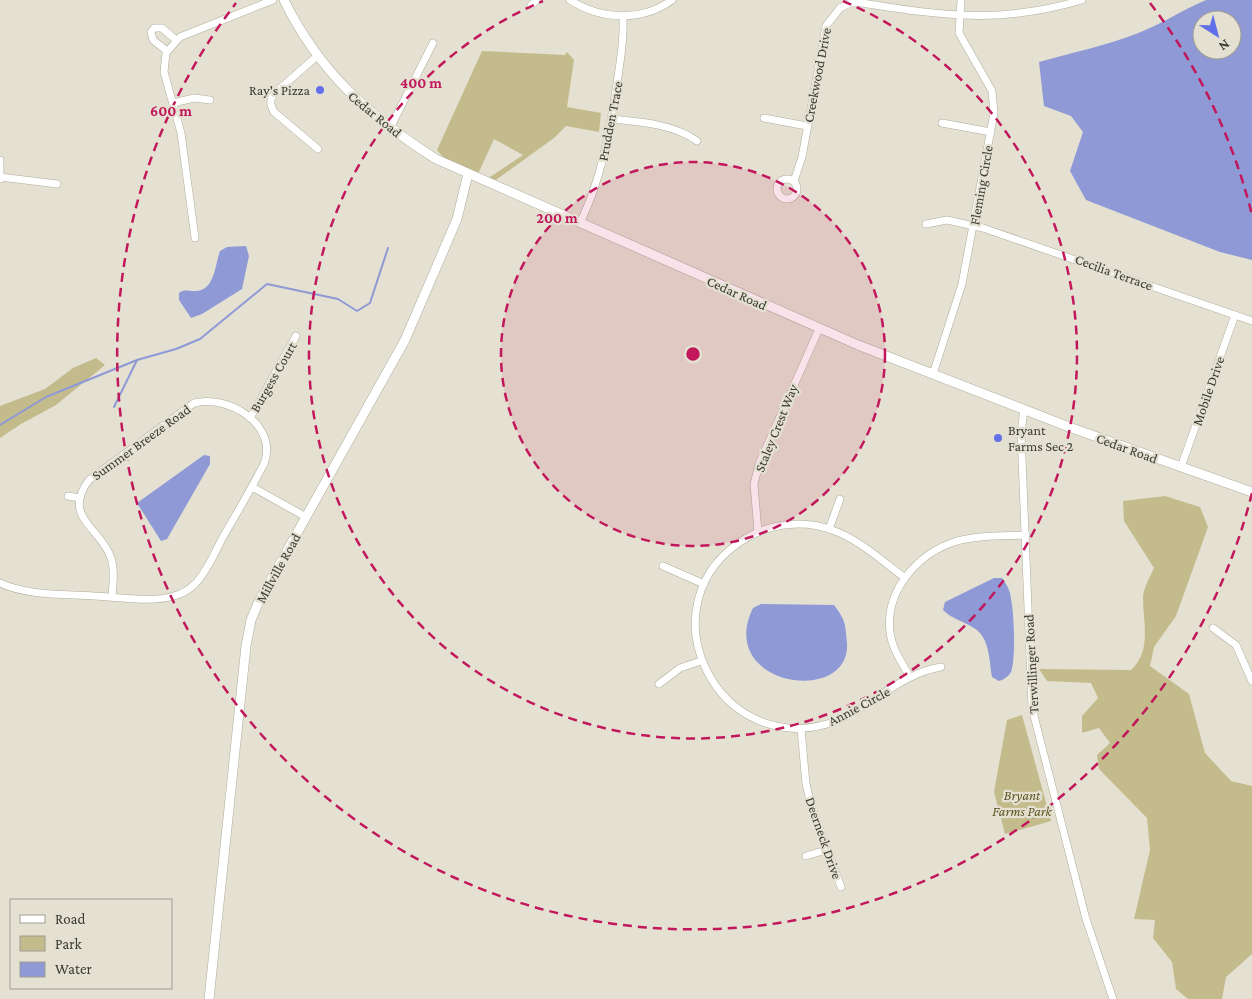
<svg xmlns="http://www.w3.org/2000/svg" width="1252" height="999" viewBox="0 0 1252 999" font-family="'Crimson Pro',serif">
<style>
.green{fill:#c4bb8c}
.water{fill:#8e99d6;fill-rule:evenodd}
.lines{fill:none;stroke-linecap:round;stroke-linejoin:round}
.stream{stroke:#8e99d6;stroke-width:2}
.minor-casing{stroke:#afac9d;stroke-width:8}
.tertiary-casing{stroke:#afac9d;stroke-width:10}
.minor{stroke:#fff;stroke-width:7}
.tertiary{stroke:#fff;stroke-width:9}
.ring{fill:none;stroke:#c2185b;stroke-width:2.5;stroke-dasharray:9 6}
.poi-dot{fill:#636fe8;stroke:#e4e1d2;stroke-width:2}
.labels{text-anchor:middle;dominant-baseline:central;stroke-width:4.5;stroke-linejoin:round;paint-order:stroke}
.street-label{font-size:14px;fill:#3b3a33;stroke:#e4e1d2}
.poi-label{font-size:14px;fill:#3b3a33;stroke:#e4e1d2;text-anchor:end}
.park-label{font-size:14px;font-style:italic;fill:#5e5421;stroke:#e4e1d2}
.centre{fill:#c2185b;stroke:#e4e1d2;stroke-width:2.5}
.ring-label{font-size:15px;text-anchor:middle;font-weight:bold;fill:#c2185b;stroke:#e4e1d2;stroke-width:4.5;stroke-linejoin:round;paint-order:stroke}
</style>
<rect width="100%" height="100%" fill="#e4e1d2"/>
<g class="green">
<path d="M482,51l83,4 2,-3 7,8 -7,47 34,6 -2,19 -33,-6 -12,12 -61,44 -6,-3 36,-24 -29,-16 -16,35 -35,-17 -6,-7z"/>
<path d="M96,358l9,7 -49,40 -35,19 -21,14v-32l45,-17 28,-21z"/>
<path d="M1165,496l35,11 8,20 -32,89 -22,31 -4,19 39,28 16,59 26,28 21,5v168l-26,23 -4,22h-34l-12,-10 -4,-27 -19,-24 2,-18 -21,-1 16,-69 -3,-32 -48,-49 -2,-14 13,-12 -11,-15 -17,5v-17l16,-18 -7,-15 -44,-2 -8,-12 92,1c21,-20 12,-46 12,-72 0,-9 7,-21 11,-30l-30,-47 -1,-20z"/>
<path d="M1022,715l29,106 -46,13 -11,-42 13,-72z"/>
</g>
<g class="water">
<path d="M1206,0h46v260l-32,-8 -134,-52 -16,-29 13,-39 -12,-16 -27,-10 -5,-44c32,-9 65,-16 97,-28 24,-9 46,-24 70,-34zM1202,20h30v30h-30z"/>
<path d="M246,246l3,10 -7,33 -40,25 -11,4 -12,-18v-7c5,-4 9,-2 15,-2 21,1 21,-27 26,-40l7,-4z"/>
<path d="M204,455l6,1v8l-43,75 -6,2 -24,-38z"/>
<path d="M994,578h8c5,7 8,12 9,21 3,13 5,62 0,73 -3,5 -8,8 -12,9l-7,-4c-3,-17 -2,-39 -18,-49 -11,-7 -22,-9 -31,-18l2,-8z"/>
<path d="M761,604l73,1c12,16 11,18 13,38 4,63 -132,44 -94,-35z"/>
</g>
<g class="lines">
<g class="stream">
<path d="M114,407l23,-47"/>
<path d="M0,425l46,-28 91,-37 39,-11 24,-10 67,-55 71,15 19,12 13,-8 18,-55"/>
</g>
<defs>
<g id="minor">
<path d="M570,0c31,20 72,22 102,0"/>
<path d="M531,5l6,-5"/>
<path d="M167,51l-14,-11 -2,-8 3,-4h8l14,12"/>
<path d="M317,56l-42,37c-6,7 -5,11 -1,19l44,37"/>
<path d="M173,103l21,-5 16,2"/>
<path d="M764,118l43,8"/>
<path d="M612,119c28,3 62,5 85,22"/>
<path d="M942,123l49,9"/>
<path d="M390,128l43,-85"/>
<path d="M0,160v19"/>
<path d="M0,177l57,7"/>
<circle cx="787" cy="189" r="10"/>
<path d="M794,181l8,-24 24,-131 14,-18 10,-5h12c81,13 139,21 220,-3"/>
<path d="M581,221c19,-40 27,-81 34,-125 4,-27 9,-52 8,-80"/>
<path d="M926,224l21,-4 36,8 269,93"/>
<path d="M195,238l-14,-105 -17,-61 2,-19 14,-16 93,-37"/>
<path d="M933,374l29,-90 32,-171 -2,-22 -33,-58 2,-33"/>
<path d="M1024,409l-3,24 11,275 54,211 27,80"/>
<path d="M250,418l46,-82"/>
<path d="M1181,467l54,-152"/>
<path d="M252,487l54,30"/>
<path d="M68,496l12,2"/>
<path d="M829,529l11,-30"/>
<path d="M758,532l-4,-48 5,-20 60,-135"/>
<path d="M663,566l41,18"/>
<path d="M905,578c-22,-16 -46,-39 -73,-48 -27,-10 -59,-7 -84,7 -111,64 -30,230 91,183 34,-16 64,-47 102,-53"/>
<path d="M0,583c28,13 63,11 94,13 25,1 56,7 80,0 8,-2 16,-7 22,-13 12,-13 19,-31 27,-46 14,-24 28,-48 41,-73 15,-39 -36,-70 -70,-61l-105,77c-28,37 12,48 22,78 4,12 2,26 1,39"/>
<path d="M1213,628l23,17 16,36"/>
<path d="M910,677c-8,-14 -18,-28 -20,-45 -5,-42 28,-79 67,-91 22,-6 46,-5 69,-6"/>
<path d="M659,684l21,-16 21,-7"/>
<path d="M801,729l5,55 5,21 30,82"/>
<path d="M806,856l20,-6"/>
</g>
<g id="tertiary">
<path d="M284,0c35,72 86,117 152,159l422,186 211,82 183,65"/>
<path d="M209,999l37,-353 5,-26 8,-19 146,-261 52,-121 11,-45"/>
</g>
</defs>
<use href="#minor" class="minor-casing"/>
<use href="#tertiary" class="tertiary-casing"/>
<use href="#minor" class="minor"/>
<use href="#tertiary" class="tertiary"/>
</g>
<circle cx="693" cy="354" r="192" fill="#c2185b" fill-opacity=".12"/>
<g class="ring">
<circle cx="693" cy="354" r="192"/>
<path d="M843 1A384 384 0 1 1 543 1"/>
<path d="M1252 493A576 576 0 1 1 236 3M1150 3A576 576 0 0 1 1252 215"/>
</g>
<g class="poi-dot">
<circle cx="320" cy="90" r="5"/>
<circle cx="998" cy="438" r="5"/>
</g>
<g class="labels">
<g class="street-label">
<text transform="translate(817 75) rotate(-79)">Creekwood Drive</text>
<text transform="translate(375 114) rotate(39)">Cedar Road</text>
<text transform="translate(610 121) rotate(-79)">Prudden Trace</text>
<text transform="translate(981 185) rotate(-80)">Fleming Circle</text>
<text transform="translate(1114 272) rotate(20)">Cecilia Terrace</text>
<text transform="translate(737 293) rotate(24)">Cedar Road</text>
<text transform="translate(273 377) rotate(-60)">Burgess Court</text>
<text transform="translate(1208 391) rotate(-71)">Mobile Drive</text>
<text transform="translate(776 428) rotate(-68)">Staley Crest Way</text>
<text transform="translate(141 442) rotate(-36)">Summer Breeze Road</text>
<text transform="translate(1127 448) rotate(20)">Cedar Road</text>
<text transform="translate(278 568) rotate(-61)">Millville Road</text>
<text transform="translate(1031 664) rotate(-93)">Terwillinger Road</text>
<text transform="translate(859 706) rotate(-28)">Annie Circle</text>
<text transform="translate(824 838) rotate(71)">Deerneck Drive</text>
</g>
<g class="poi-label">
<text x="310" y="90">Ray's Pizza</text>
<text x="1008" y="430" text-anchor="start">Bryant<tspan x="1008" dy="16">Farms Sec 2</tspan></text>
</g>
<g class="park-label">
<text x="1022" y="795">Bryant<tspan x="1022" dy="16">Farms Park</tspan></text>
</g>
</g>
<circle cx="693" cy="354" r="8" class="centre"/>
<g class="ring-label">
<text x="421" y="88">400 m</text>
<text x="171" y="116">600 m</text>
<text x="557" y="223">200 m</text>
</g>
<rect x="10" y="899" width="162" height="90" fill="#e4e1d2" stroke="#a09e92"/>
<rect x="20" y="915" width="25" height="8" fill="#ffffff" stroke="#a09e92"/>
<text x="55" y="924" font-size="15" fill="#3b3a33">Road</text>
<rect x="20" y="936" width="25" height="15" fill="#c4bb8c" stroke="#a09e92"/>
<text x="55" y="949" font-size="15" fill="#3b3a33">Park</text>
<rect x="20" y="962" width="25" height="15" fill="#8e99d6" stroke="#a09e92"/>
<text x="55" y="974" font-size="15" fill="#3b3a33">Water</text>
<g transform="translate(1217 35) rotate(144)"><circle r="24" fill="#e4e1d2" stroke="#a09e92"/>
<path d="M0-4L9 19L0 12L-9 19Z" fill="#636fe8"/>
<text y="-8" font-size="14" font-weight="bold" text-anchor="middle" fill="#3b3a33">N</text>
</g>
</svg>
